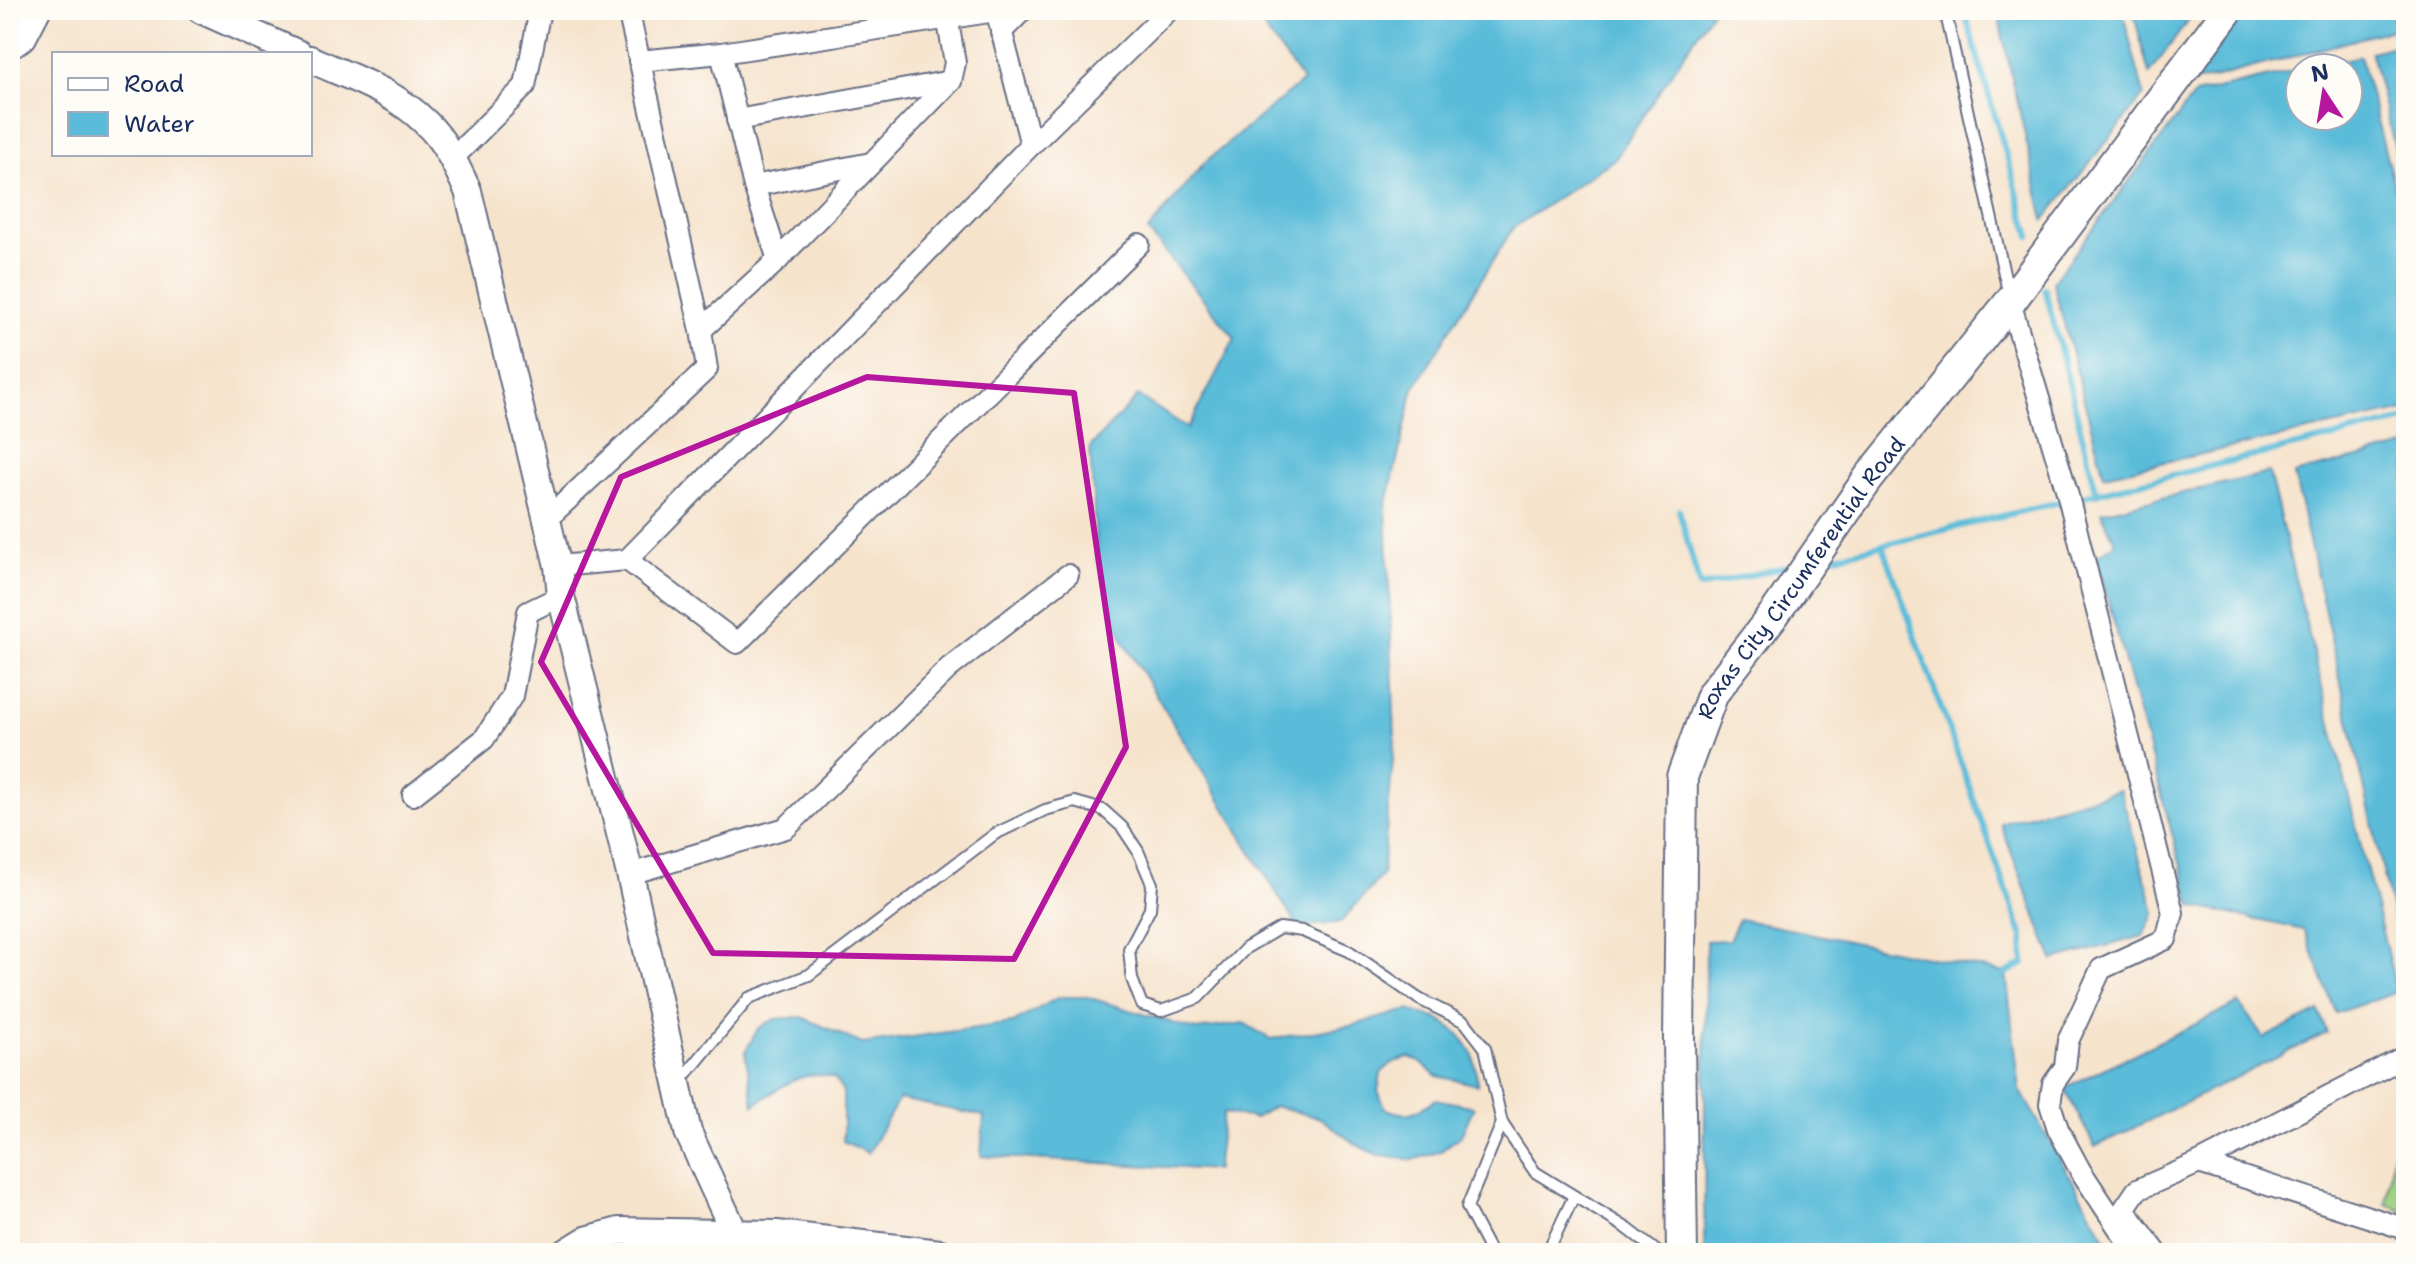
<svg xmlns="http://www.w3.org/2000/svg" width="2416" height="1263" viewBox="0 0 2416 1263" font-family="'Shantell Sans',sans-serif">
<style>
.green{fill:#9bd182;stroke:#5b8070;stroke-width:2}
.water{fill:#5abcd9;stroke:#3a769c;stroke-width:2}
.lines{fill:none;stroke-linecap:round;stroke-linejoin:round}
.stream{stroke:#5abcd9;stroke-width:6}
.service-casing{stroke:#686e84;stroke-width:14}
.minor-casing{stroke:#686e84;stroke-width:24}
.tertiary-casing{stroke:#686e84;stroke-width:30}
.secondary-casing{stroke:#686e84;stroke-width:34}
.service{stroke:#fff;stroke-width:10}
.minor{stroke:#fff;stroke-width:20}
.tertiary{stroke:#fff;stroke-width:26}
.secondary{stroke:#fff;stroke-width:30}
.marked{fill:none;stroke:#b5179e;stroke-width:6;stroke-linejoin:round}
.labels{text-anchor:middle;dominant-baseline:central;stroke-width:8;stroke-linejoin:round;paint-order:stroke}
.street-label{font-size:22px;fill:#1b2f5e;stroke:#fdfcf7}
</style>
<rect width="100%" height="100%" fill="#fdfcf7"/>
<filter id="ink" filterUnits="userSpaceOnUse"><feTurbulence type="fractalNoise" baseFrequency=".0125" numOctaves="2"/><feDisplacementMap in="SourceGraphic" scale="16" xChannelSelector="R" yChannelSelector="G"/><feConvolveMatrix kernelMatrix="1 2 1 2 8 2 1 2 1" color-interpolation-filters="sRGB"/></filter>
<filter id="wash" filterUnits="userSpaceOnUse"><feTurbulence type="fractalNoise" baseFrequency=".006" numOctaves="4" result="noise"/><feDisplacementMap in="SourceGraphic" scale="32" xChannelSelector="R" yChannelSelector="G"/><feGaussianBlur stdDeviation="1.8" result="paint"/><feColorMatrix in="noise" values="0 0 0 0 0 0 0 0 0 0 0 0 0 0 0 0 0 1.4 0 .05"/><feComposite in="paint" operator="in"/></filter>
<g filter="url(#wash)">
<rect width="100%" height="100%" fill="#f6e3cc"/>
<path class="green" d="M2400,1104l6,1v106l-20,-7z"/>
<g class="water">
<path d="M1270,10h443l-97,148 -103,70 -99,160 -28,119 9,232 -13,136 -41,47 -43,6 -175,-287 -26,-81 -7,-113 48,-51 50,32 47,-90 -87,-107 56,-68 99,-82 -42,-57z"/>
<path d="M1997,10h125l22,85 -100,125z"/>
<path d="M2133,10h63l-47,64z"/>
<path d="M2245,10h161v16l-215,58z"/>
<path d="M2406,43v150l-35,-141z"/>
<path d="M2360,56l46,175v179l-302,65 -51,-193 142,-188 105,-24v46h48v-48h-40z"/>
<path d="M2406,446v512l-5,-7 -107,-477z"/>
<path d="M2269,473l128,519 -61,21 -32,-83 -112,-24 -96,-349 20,-14 -15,-31z"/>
<path d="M2120,790l35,122 -11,24 -91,24 -53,-137z"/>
<path d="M1739,919l267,54 14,117 94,163h-410l2,-312 23,-1z"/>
<path d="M1059,997h28l109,33 48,-7 26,16 80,-13 58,-16 31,9 20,15 14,20 5,31 -41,-9 -18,-15 -10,-4 -18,7 -10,9 -3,18 7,17c23,11 32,4 51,-9l38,8 -13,28 -20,16 -28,9 -35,-5 -23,-11 -35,-26 -46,-12 -19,12 -32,-5 -7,57 -235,-14 3,-40 -85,-17 -31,54 -25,-12v-49l-9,-14c-32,-11 -53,10 -80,27l-9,-53 13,-23 17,-10 27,-2 60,27 151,-21z"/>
<path d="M2239,1003l25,35 55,-27 8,22 -232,114 -31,-59z"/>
</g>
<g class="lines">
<g class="stream">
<path d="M1964,10l66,226"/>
<path d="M2045,289l52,205"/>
<path d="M2080,497l326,-77"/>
<path d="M1679,510l21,77 85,-20"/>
<path d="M1883,546l140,391 1,27 -18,9"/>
<path d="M1828,558l236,-57"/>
</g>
</g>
</g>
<g filter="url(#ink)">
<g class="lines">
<defs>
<g id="service">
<path d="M1945,10l64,286"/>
<path d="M681,1081l68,-83 60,-23 186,-141 50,-24 30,-8 28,8 19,17 16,24 14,33 -2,25 -21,40 3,30 10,26 19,6 37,-13 48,-50 34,-20 22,3 47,20 70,48 46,23 20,26 17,75 33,49 93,57 31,24"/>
<path d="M1491,1253l-24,-46 35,-84"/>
<path d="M1547,1253l27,-57"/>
</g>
<g id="minor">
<path d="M996,10l35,135"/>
<path d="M1001,32l22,-22"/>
<path d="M721,53l33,133 24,74"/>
<path d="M639,61l82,-8 275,-42"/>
<path d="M737,120l214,-39"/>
<path d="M453,158l72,-72 15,-76"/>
<path d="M754,186l117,-23"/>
<path d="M2010,302l57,190 106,421 -7,26 -65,30 -33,72 -3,26 -12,17 -3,20 8,25 22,41 55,83"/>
<path d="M701,330l77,-70 173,-179 4,-18 -9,-53"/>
<path d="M546,520l161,-151 -6,-39 -73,-320"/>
<path d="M627,560l110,83 402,-399"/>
<path d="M558,566l69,-6 404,-415 138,-135"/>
<path d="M413,795l71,-56 28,-43 16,-84 33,-16"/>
<path d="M630,874l156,-46 163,-160 119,-93"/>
<path d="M2199,1163l207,66"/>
<path d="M2157,1253l-33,-44 13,-19 62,-27 207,-107"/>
</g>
<g id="tertiary">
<path d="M201,10l98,44"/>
<path d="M10,46l13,-9 14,-27"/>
<path d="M310,59c39,18 84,32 115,63 20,18 32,45 43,69l90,375 3,30 69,278 58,258 47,102"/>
<path d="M565,1253l21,-13 33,-9 158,3 163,19"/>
</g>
<g id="secondary">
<path id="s1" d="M1682,1253l-3,-214 3,-262 31,-84 62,-80 93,-134 142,-177 218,-292"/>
</g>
</defs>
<use href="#service" class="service-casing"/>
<use href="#minor" class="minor-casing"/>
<use href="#tertiary" class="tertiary-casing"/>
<use href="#secondary" class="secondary-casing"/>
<use href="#service" class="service"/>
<use href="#minor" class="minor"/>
<use href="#tertiary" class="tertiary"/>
<use href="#secondary" class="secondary"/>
</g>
</g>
<path class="marked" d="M867,377l207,16 52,354 -112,212 -301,-6 -172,-291 80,-185z"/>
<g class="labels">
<g class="street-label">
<text stroke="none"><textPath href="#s1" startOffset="710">Roxas City Circumferential Road</textPath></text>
</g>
</g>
<rect width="2416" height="1263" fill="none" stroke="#fdfcf7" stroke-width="40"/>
<rect x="52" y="52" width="260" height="104" fill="#fdfcf7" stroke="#a3aaba" stroke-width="2"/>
<rect x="68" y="78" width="40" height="12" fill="#ffffff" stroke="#a3aaba" stroke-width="2"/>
<text x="124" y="92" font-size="24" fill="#1b2f5e">Road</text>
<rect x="68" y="112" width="40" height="24" fill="#5abcd9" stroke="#a3aaba" stroke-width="2"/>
<text x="124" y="132" font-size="24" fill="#1b2f5e">Water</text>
<g transform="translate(2324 92) rotate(348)"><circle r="38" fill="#fdfcf7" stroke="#a3aaba" stroke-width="2"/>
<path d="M0-6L14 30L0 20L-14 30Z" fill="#b5179e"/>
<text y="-12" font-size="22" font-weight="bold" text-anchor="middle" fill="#1b2f5e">N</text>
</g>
</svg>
